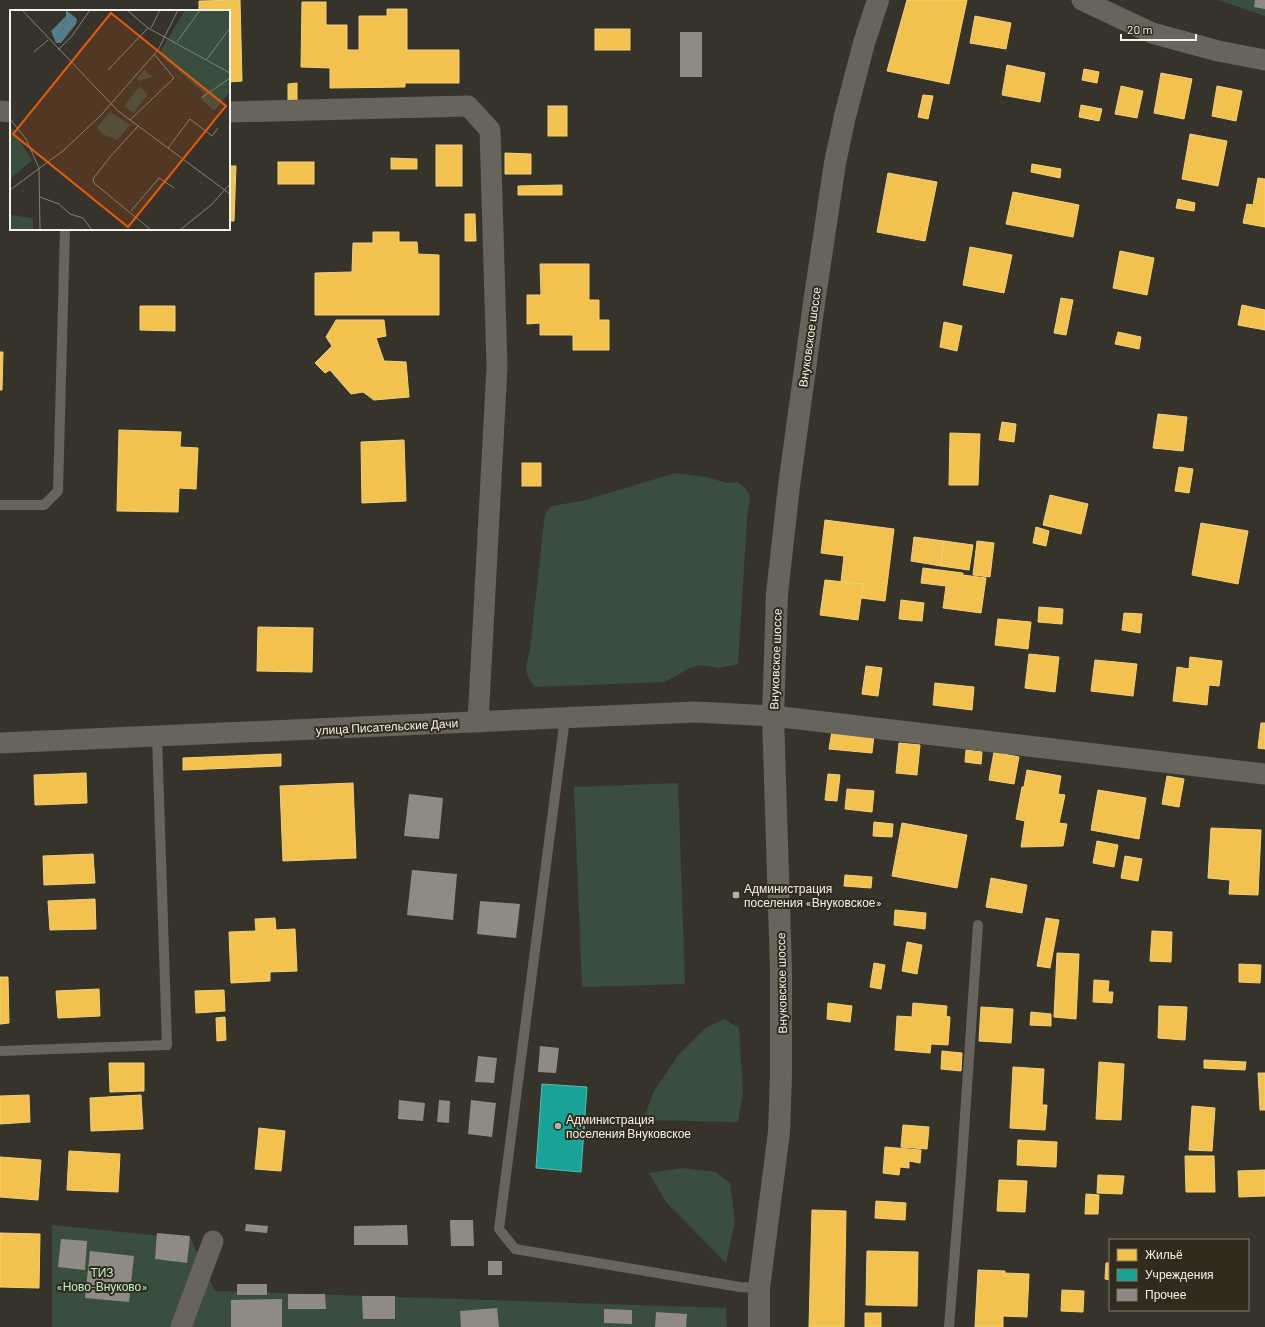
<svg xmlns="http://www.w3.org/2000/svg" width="1265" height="1327" viewBox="0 0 1265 1327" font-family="Barlow,sans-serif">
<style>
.green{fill:#3a4e3e}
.homes{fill:#f2c14e;stroke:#f3d07d}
.public{fill:#17a398;stroke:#5abbb1}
.building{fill:#908a85}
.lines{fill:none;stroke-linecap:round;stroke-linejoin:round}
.lane{stroke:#66645d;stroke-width:10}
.street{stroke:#66645d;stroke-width:21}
.secondary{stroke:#66645d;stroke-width:22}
.poi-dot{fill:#b3b0a7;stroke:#302b1d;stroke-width:1.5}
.labels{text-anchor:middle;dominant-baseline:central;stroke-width:4;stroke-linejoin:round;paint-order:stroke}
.street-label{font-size:12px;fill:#f6f3ea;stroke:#302b1d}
.poi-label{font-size:12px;fill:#f6f3ea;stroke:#302b1d;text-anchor:start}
.park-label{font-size:12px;fill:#b9f5c9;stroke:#302b1d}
.inset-road{fill:none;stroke:#838077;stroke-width:1}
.view{fill:#e8590c;fill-opacity:0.15;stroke:#e8590c;stroke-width:2}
.inset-edge{fill:none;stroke:#f6f3ea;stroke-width:2}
</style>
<rect width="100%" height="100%" fill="#36332a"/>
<g class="green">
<path d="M1218,0h47v16z"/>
<path d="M675,473l31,4 21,6 10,-1 8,6 5,8 -3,23 -9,145 -19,4 -19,-3 -10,3 -25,14 -130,5c-12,-15 -9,-21 -5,-38l15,-136 7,-7 34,-6z"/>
<path d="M678,783l7,201 -103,3 -8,-200z"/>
<path d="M724,1019l15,9 4,64 -5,30 -95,-2 11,-29 25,-37 27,-26z"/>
<path d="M682,1168l34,4 14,11 5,37 -9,43 -60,-61 -17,-29z"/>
<path d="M52,1225l139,14 24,52 511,17 1,19h-675z"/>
</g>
<g class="homes">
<path d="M240,0l2,81 -13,1v-71h-30v-10z"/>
<path d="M907,0h60l-18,84 -62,-13z"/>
<path d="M302,2h24v23h21v25h12v-34h28v-7h20v41h52v33h-54v4l-75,1v-20l-29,-1z"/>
<path d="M975,16l36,7 -5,26 -36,-6z"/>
<rect x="595" y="29" width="35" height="21"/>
<path d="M1007,65l38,8 -5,29 -38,-7z"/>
<path d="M1084,69l15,3 -2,11 -15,-3z"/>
<path d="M1161,73l31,6 -8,40 -30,-6z"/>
<path d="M297,83v18l-9,-1v-16z"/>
<path d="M1121,86l22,5 -6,27 -22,-4z"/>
<path d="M1217,86l25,5 -6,30 -24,-5z"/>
<path d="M923,95l10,1 -5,23 -10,-2z"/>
<path d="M1081,105l21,4 -3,12 -20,-4z"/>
<rect x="548" y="106" width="19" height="30"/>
<path d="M1190,134l37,7 -9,45 -36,-7z"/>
<rect x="436" y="145" width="26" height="41"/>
<path d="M505,153l26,1v20h-26z"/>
<path d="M391,158l26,1v10h-26z"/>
<rect x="278" y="162" width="36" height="22"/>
<path d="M1032,164l29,5 -1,9 -29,-6z"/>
<path d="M229,166h7l-2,55h-5z"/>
<path d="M888,173l49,9 -12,59 -48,-9z"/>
<path d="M1258,178l7,1v48l-22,-4 4,-19 6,1z"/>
<path d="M562,185v10h-44v-9z"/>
<path d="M1013,192l66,13 -6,32 -67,-13z"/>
<path d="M1178,199l17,4 -1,8 -18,-3z"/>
<path d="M465,214h10l1,27h-11z"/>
<path d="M373,232h26v10h18l1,12 21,1v60h-124v-42l37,-1 1,-29h20z"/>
<path d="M970,247l42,8 -8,38 -41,-8z"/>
<path d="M1120,251l34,7 -7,37 -34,-7z"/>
<path d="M540,264h49v36h10v20h10v30h-36v-15h-33v-12l-13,1v-29h14z"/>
<path d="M1061,298l12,2 -7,35 -12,-2z"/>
<path d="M1242,305l23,5v20l-27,-5z"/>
<path d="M140,306h35v25l-35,-1z"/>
<path d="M336,320h48l2,16 -10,2 8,23 22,1 3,35 -35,3 -11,-8 -12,2 -21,-24 -5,3 -10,-10 17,-17 -6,-9z"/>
<path d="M944,322l18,4 -5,25 -17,-4z"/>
<path d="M1118,332l23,5 -2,12 -24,-5z"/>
<path d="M0,352h3l-1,38h-2z"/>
<path d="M1158,414l29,3 -4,34 -30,-3z"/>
<path d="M1002,422l14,2 -2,18 -15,-2z"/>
<path d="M119,430l62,2 -1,15 18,1 -2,41 -17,-1 -1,24 -61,-1z"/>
<path d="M950,433l30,1 -2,51h-29z"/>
<path d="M404,440l2,61 -44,2 -1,-61z"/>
<rect x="522" y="463" width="19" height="23"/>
<path d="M1179,467l14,2 -4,24 -14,-2z"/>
<path d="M1050,495l38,9 -7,30 -38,-9z"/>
<path d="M825,520l69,9 -9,72 -24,-3 2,-14 -22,-2 3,-26 -23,-3z"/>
<path d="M1201,523l47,8 -10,53 -46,-9z"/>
<path d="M1036,527l13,4 -3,15 -13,-3z"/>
<path d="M914,537l30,4 -3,25 -30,-5z"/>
<path d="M944,541l29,4 -4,25 -28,-4z"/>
<path d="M977,541l17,2 -4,34 -17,-2z"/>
<path d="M923,568l40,5v2l23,3 -5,35 -38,-5 3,-22 -25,-3z"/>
<path d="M825,580l38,4 -5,36 -38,-5z"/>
<path d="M901,600l23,3 -2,18 -23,-2z"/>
<path d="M1039,607l24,2 -1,15 -24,-2z"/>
<path d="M1124,613l18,1 -2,19 -18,-3z"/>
<path d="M998,619l33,3 -3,27 -33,-4z"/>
<path d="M258,627l55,1 -1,44 -55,-1z"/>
<path d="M1029,654l30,3 -4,35 -30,-4z"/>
<path d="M1190,657l32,4 -3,25 -10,-1 -2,20 -34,-4 4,-34 12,2z"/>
<path d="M1095,660l42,4 -4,32 -42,-5z"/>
<path d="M866,666l16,2 -4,28 -16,-2z"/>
<path d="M935,683l39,4 -2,23 -39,-5z"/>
<path d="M1261,723h4v26l-7,-1z"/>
<path d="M832,731l42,4 -2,18 -43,-4z"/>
<path d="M899,743l21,2 -3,30 -21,-2z"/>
<path d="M966,750l16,2 -1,12 -16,-2z"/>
<path d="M994,752l25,5 -5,27 -25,-4z"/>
<path d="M281,754v12l-98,4v-12z"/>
<path d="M1027,770l34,6 -3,18 7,1 -6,28 8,1 -4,22 -42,1 4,-26 -9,-2 6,-32h2z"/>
<path d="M86,773l1,30 -52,2 -1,-30z"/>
<path d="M828,774l12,1 -3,26 -12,-1z"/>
<path d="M1167,776l17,3 -5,28 -17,-3z"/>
<path d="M353,783l3,75 -73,3 -3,-75z"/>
<path d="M847,789l27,2 -2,21 -27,-3z"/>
<path d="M1098,790l48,8 -7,41 -48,-9z"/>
<path d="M874,822l19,2 -1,13 -19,-1z"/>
<path d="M902,823l65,12 -10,53 -65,-12z"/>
<path d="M1211,828l50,2 -3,65 -29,-1 1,-14 -22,-2z"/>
<path d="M1097,841l21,4 -4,22 -21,-4z"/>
<path d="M93,854l2,29 -51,2 -1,-29z"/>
<path d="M1125,856l17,3 -4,22 -17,-3z"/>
<path d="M845,875l27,2 -1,11 -27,-2z"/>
<path d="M991,878l36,7 -5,28 -36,-6z"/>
<path d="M95,899l1,30 -46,1 -2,-29z"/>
<path d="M895,910l31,3 -1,16 -31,-4z"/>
<path d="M275,918l1,12 19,-1 2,42 -27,1v9l-39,2 -2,-51 27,-1 -1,-12z"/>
<path d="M1046,918l13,2 -9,48 -13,-2z"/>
<path d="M1152,931l20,1 -1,30 -21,-1z"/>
<path d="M907,942l15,3 -5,29 -15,-3z"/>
<path d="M1057,953l22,1 -3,65 -22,-2z"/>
<path d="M874,963l11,2 -4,24 -11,-2z"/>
<path d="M1239,964l22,1 -1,18 -21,-1z"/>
<path d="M0,977h8l1,46 -9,1z"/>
<path d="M1094,980l15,1 -1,11h5l-1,11 -19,-1z"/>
<path d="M99,989l1,27 -42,2 -2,-27z"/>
<path d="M224,990l1,21 -29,2 -1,-22z"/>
<path d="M828,1003l24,3 -2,16 -23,-3z"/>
<path d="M913,1003l34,3 -1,10 4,1 -2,28 -17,-1 -1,9 -35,-3 2,-34 15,1z"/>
<path d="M1159,1006l28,1 -2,33 -27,-2z"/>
<path d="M981,1007l32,2 -2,34 -32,-2z"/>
<path d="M1031,1012l20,2v12l-21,-1z"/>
<path d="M225,1017l1,23 -9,1 -1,-23z"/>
<path d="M942,1051l20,2 -1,18 -20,-2z"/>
<path d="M1204,1060l42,2 -1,8 -41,-2z"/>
<path d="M1099,1062l25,2 -3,56 -25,-1z"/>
<path d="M109,1063h35v28l-34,1z"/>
<path d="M1013,1067l31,2 -2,36h5l-2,25 -35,-2z"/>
<path d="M1258,1073h7v37h-5z"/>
<path d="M29,1095l1,27 -30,2v-28z"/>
<path d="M141,1095l2,34 -52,2 -1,-33z"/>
<path d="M1192,1106l23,2 -3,43 -23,-1z"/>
<path d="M903,1125l26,2 -2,22 -26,-2z"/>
<path d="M259,1128l26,3 -4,40 -26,-2z"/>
<path d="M1018,1140l39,2 -1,25 -39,-2z"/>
<path d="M885,1147l36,3 -1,13 -11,-2v7l-9,-1 -1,8 -16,-2z"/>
<path d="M69,1151l51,3 -2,38 -51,-2z"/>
<path d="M1185,1156h29l1,36h-29z"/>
<path d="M0,1157l41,3 -3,40 -38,-3z"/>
<path d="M1265,1170v26l-26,1 -1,-26z"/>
<path d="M1098,1175l26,1 -2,18 -25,-1z"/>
<path d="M999,1180l28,1 -2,31 -28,-1z"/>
<path d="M1086,1194l13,1 -1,19h-13z"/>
<path d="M876,1201l30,2 -1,17 -30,-2z"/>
<path d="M812,1210l34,1 -2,116h-35z"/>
<path d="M0,1233l40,1 -1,54 -39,-1z"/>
<path d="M867,1251l51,1 -1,54 -51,-1z"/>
<path d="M1106,1263h4v17l-5,-1z"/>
<path d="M978,1270l27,1v2l24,1 -2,43 -24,-1v11h-28z"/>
<path d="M1062,1290l22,1 -1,21 -22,-1z"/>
<rect x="865" y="1313" width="16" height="14"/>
</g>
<path class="public" d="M542,1084l45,3 -6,85 -45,-4z"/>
<g class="building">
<path d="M1255,0h10v9l-11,-2z"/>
<rect x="680" y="32" width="22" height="45"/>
<path d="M409,794l34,4 -4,41 -35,-3z"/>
<path d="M412,870l45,4 -4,46 -46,-5z"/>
<path d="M480,901l40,3 -4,34 -39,-4z"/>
<path d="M540,1046l19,2 -3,25 -18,-1z"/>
<path d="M478,1056l19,2 -3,25 -19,-1z"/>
<path d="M399,1100l26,3 -2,18 -25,-2z"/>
<path d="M439,1100l11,1 -1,22 -12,-1z"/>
<path d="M471,1100l25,3 -4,34 -24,-3z"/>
<path d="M450,1220h23l1,26h-23z"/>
<path d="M246,1224l22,2 -1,7 -22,-2z"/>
<path d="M407,1225l1,20h-54v-19z"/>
<path d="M157,1233l33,3 -3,27 -32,-4z"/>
<path d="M61,1239l26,2 -2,29 -27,-3z"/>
<path d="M90,1251l44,5 -5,46 -44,-4z"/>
<rect x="488" y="1261" width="14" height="14"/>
<rect x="237" y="1284" width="30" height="11"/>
<path d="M288,1294h37l1,15h-38z"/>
<path d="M362,1296h33v23h-32z"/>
<path d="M282,1299v28h-51v-27z"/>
<path d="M497,1308l2,19h-38l-1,-16z"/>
<path d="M604,1309l28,1v14l-28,-1z"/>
<path d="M656,1312l31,2 -1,13h-31z"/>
</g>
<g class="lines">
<g class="lane">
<path d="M0,505h44l14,-14 7,-262"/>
<path d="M565,718l-66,511 16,20 225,38 19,1"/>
<path d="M0,1051l167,-6 -10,-309"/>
<path d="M949,1327l12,-152 17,-250"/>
</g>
<g class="street">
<path d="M1082,0l70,33 66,18 47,9"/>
<path d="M0,111l11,1"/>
<path d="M229,112l239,-6 22,24 7,237 -19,355"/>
<path d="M0,743l695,-31 78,4 492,58"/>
<path d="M181,1327l32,-86"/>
</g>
<path class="secondary" d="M759,1327v-39l20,-156 2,-58v-104l-8,-254 4,-122 12,-108 25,-183 21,-140 10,-47 19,-73 14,-43"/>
</g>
<g class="poi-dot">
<rect x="732" y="891" width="8" height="8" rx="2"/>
<circle cx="558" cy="1126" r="4"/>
</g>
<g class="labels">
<g class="street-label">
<text transform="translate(809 337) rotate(-82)">Внуковское шоссе</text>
<text transform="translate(775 659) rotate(-88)">Внуковское шоссе</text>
<text transform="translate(387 726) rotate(-3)">улица Писательские Дачи</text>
<text transform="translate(781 983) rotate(-91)">Внуковское шоссе</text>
</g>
<g class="poi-label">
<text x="744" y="888">Администрация<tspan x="744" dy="14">поселения «Внуковское»</tspan></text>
<text x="566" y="1119">Администрация<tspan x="566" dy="14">поселения Внуковское</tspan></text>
</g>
<g class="park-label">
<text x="102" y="1272">ТИЗ<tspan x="102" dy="14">«Ново-Внуково»</tspan></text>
</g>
</g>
<g transform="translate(10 10)">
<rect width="220" height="220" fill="#36332a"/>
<path d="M175,0h45v82l-16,19 -12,-11 2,-7 -45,-39zM134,60l9,7 -15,4 -1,-2zM129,77l9,7 -14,19 -10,-7zM100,102l20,13 -13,15 -15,-6 -5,-7zM0,115l22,35 -22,19zM0,205l23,3v12h-23z" fill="#3a4e3e"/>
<path d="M56,0l11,9 -1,5 -15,19h-5l-5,-12 15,-15z" fill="#537e8a"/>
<path class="inset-road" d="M12,0l96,101 112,83M117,0l21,18 82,45M141,18l9,-18M167,32l23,-32M48,40l14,-14 18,-26M24,42l14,-12M197,49l23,-31M98,60l40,-42M191,88l29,-20M0,109l16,20 13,29 1,62M120,110l44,-42 -20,-24M128,116l-28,31 -17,22 1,4 57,47M158,138l22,-29 22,17 6,-8M0,180l54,-40 37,-35 57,-65 20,-40M30,187l19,7 11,10 13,4 9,12M121,201l28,-33 15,10M170,220l31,-25 19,-21"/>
<path class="view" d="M101,3l115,93 -98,121 -115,-93z"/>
<rect width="220" height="220" class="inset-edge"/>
</g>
<rect x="1109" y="1239" width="140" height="72" fill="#302b1d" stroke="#7f7b6f"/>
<rect x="1117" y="1249" width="20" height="12" fill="#f2c14e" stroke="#7f7b6f"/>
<text x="1145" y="1259" font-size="12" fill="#f6f3ea">Жильё</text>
<rect x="1117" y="1269" width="20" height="12" fill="#17a398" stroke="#7f7b6f"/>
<text x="1145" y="1279" font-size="12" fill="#f6f3ea">Учреждения</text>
<rect x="1117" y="1289" width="20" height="12" fill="#908a85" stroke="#7f7b6f"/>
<text x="1145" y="1299" font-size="12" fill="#f6f3ea">Прочее</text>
<path d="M1121 34v6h75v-6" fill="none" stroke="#f6f3ea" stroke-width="2"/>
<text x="1127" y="34" font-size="12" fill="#f6f3ea" stroke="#302b1d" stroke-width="3" paint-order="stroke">20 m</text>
</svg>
